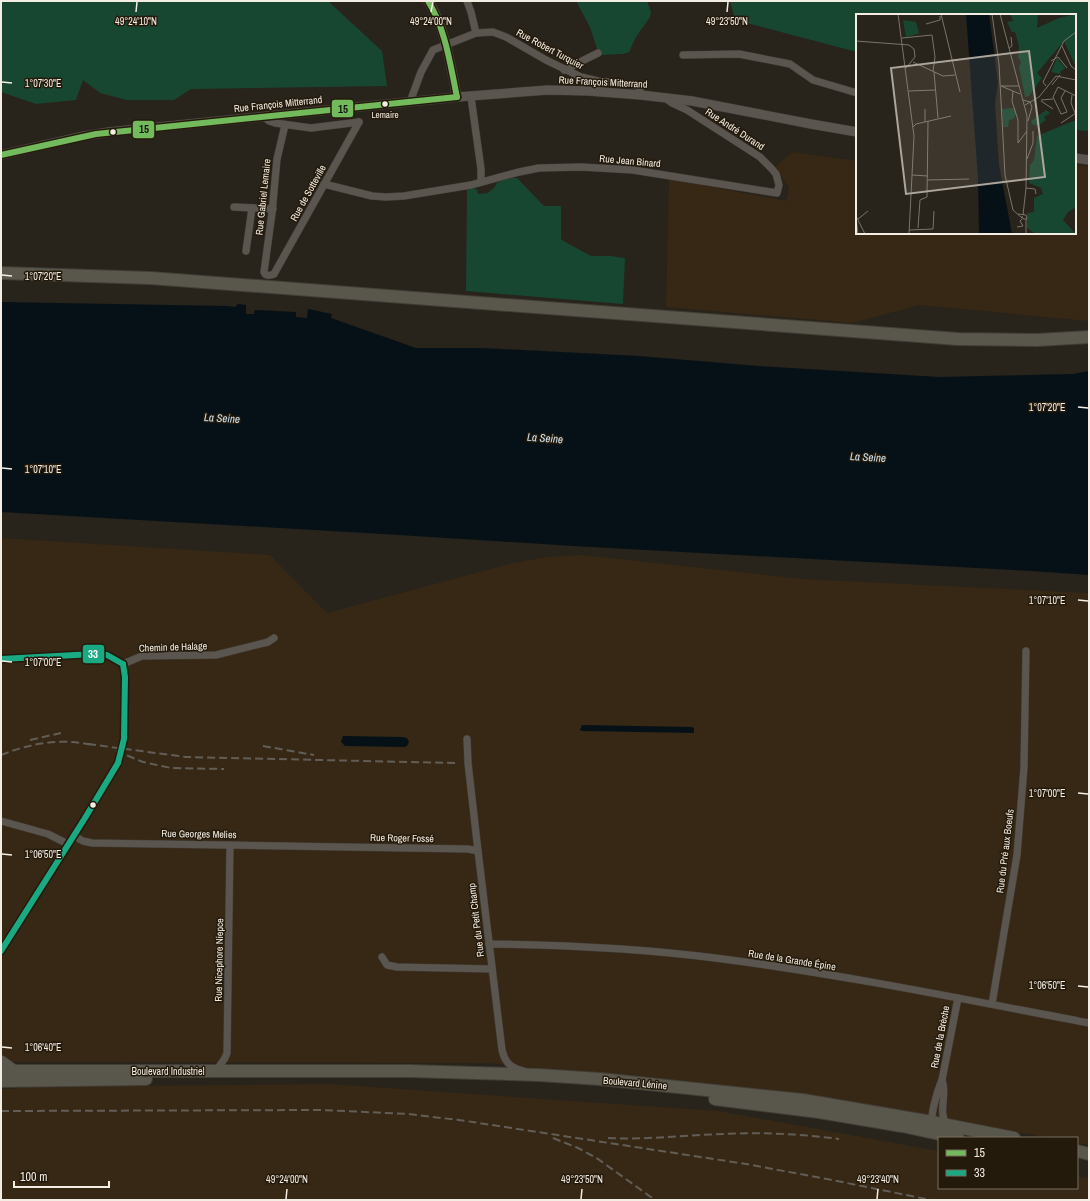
<svg xmlns="http://www.w3.org/2000/svg" width="1090" height="1201" viewBox="0 0 1090 1201" font-family="'Archivo Narrow',sans-serif">
<style>
.built{fill:#362815}
.green{fill:#184731}
.water{fill:#061117}
.lines{fill:none;stroke-linecap:round;stroke-linejoin:round}
.minor-casing{stroke:#423d37;stroke-width:8}
.tertiary-casing{stroke:#423d37;stroke-width:10}
.secondary-casing{stroke:#423d37;stroke-width:12}
.primary-casing{stroke:#423d37;stroke-width:14}
.minor{stroke:#5a554f;stroke-width:7}
.tertiary{stroke:#5a554f;stroke-width:9}
.secondary{stroke:#59564d;stroke-width:11}
.primary{stroke:#59574b;stroke-width:12}
.rail{stroke:#625e57;stroke-width:2;stroke-dasharray:8 4;stroke-linecap:butt}
.bus-1-casing{stroke:#241a0b;stroke-width:9}
.bus-2-casing{stroke:#241a0b;stroke-width:9}
.bus-1{stroke:#73ba5c;stroke-width:6}
.bus-2{stroke:#19aa83;stroke-width:6}
.ticks{fill:none;stroke:#f4ede3;stroke-width:1.5}
.bus-dot{fill:#f4ede3;stroke:#241a0b;stroke-width:1.5}
.labels{text-anchor:middle;dominant-baseline:central;stroke-width:3;stroke-linejoin:round;paint-order:stroke}
.bus-label{font-size:9px;fill:#f4ede3;stroke:#241a0b}
.street-label{font-size:10px;fill:#f4ede3;stroke:#241a0b}
.water-label{font-size:11px;font-style:italic;fill:#cee5f4;stroke:#241a0b}
.inset-road{fill:none;stroke:#7a746b;stroke-width:1}
.view{fill:#ada69d;fill-opacity:0.15;stroke:#ada69d;stroke-width:2}
.inset-edge{fill:none;stroke:#f4ede3;stroke-width:2}
.ticks-label{font-size:10px;text-anchor:middle;fill:#f4ede3;stroke:#241a0b;stroke-width:3;stroke-linejoin:round;paint-order:stroke}
.line-badge{stroke:#241a0b;stroke-width:1.5}
.badge-label{font-size:11px;text-anchor:middle;font-weight:bold;fill:#fff}
.pale-badge-label{font-size:11px;text-anchor:middle;font-weight:bold;fill:#111}
</style>
<rect width="100%" height="100%" fill="#28231b"/>
<g class="built">
<path d="M793,152l64,9v72h218v-68l14,1v155l-170,-16 -66,18 -187,-16 3,-128 117,22 3,-14 -14,-20z"/>
<path d="M1,538l269,17 57,58 186,-50 33,-6 36,-2 221,24 286,14v552l-12,-2v-5h-27l-137,-25 -202,-28 -225,-22 -485,-1z"/>
<path d="M329,1084l390,27 220,40v37h138v-12l12,2v22h-1088v-111h11l14,-2z"/>
</g>
<g class="green">
<path d="M1,1h327l54,50 5,35 -196,3 -17,11h-47l-27,-7 -17,-13 -7,20 -40,4 -35,-12z"/>
<path d="M576,1h71l4,11 -1,5 -14,20 -7,15 -6,2 -24,1 -9,-28z"/>
<path d="M730,1h359v130l-14,-1v-115h-218v37l-122,-32z"/>
<path d="M512,178h5l27,28h17v33l6,4 24,13h19l15,2 -2,46 -157,-13 1,-101 7,-2 3,2 1,4 10,-1 7,-6c1,-7 11,-7 17,-9z"/>
</g>
<g class="water">
<path d="M1,302l226,4 8,1 3,-3 8,1v9h8l1,-4 41,2v5l11,1 1,-9 24,5 -1,4 85,30h65l158,8 119,10 181,11 134,-3 16,-3v204l-58,-4 -457,-25 -191,-12 -382,-22z"/>
<path d="M582,725l110,2 2,1v5l-112,-2 -2,-1z"/>
<path d="M343,736l60,1 4,1 2,4 -2,4 -3,1 -59,-1 -4,-4z"/>
</g>
<g class="lines">
<defs>
<g id="minor">
<path d="M467,1l4,11 5,21"/>
<path d="M683,55l56,-1 51,10 23,16 44,13"/>
<path d="M564,70l34,-17"/>
<path d="M471,97l10,72v13"/>
<path d="M410,102l11,-30 12,-22 43,-17 17,-1 13,5 40,23 35,17 17,4 40,4 3,10"/>
<path d="M264,117l5,4 6,2 36,5 48,-6"/>
<path d="M285,125l-8,34 -5,54 -8,59 1,2c3,2 5,2 9,0l85,-152"/>
<path d="M324,184l48,12 14,1 18,-1 67,-11 48,-13 20,-4 42,-1 52,3 144,23 2,-8 -3,-11 -5,-6 -11,-11 -73,-47 -15,-7 -7,-5"/>
<path d="M234,207l39,2"/>
<path d="M246,251l6,-43"/>
<path d="M1,659l93,-5 13,1 16,9"/>
<path d="M123,664l19,-8 74,-1 52,-13 6,-4"/>
<path d="M467,739l1,24 10,88 24,199c3,13 9,18 21,21"/>
<path d="M1,821l47,13 20,10"/>
<path d="M74,836l9,5 9,2 376,6 10,2"/>
<path d="M489,944c78,1 157,5 234,15 123,16 244,41 366,64"/>
<path d="M1,951l84,-133 33,-55 6,-24 1,-62 -2,-13"/>
<path d="M382,957l5,8 10,2 95,2"/>
<path d="M992,1004l25,-149 7,-88 2,-116"/>
<path d="M216,1071l9,-13 2,-5 3,-208"/>
<path d="M942,1080c6,15 -5,31 5,45"/>
<path d="M932,1125c-2,-10 6,-36 10,-45l16,-82"/>
</g>
<g id="tertiary">
<path d="M428,1c17,24 23,67 29,96"/>
<path d="M1,155l83,-19 25,-4 348,-35 91,-7 40,1 53,4 51,6 119,23 46,8"/>
<path d="M1075,158l14,2"/>
</g>
<path id="secondary" d="M1,1061l14,10"/>
<g id="primary">
<path d="M1,273l149,5 808,61 79,1 52,-3"/>
<path d="M1,1071h409l129,4 61,4 203,21 129,22 82,16"/>
<path d="M1,1081l145,-2"/>
<path d="M715,1099l104,13 83,14 56,12"/>
<path d="M1077,1151l12,3"/>
</g>
</defs>
<use href="#minor" class="minor-casing"/>
<use href="#tertiary" class="tertiary-casing"/>
<use href="#secondary" class="secondary-casing"/>
<use href="#primary" class="primary-casing"/>
<use href="#minor" class="minor"/>
<use href="#tertiary" class="tertiary"/>
<use href="#secondary" class="secondary"/>
<use href="#primary" class="primary"/>
<g class="rail">
<path d="M30,740l31,-7"/>
<path d="M88,744l98,13 269,6"/>
<path d="M263,746l51,9"/>
<path d="M116,751l27,11 28,6 53,1"/>
<path d="M1,755c30,-12 60,-17 92,-10"/>
<path d="M1,1111l321,-1 87,4 57,7 280,43 81,15 104,21"/>
<path d="M553,1138l25,10 20,11 57,41"/>
<path d="M608,1138c38,2 77,-3 116,-4 38,-2 77,0 115,5"/>
</g>
<defs>
<g id="bus-1">
<path d="M428,1c18,29 22,63 29,96"/>
<path d="M1,155l95,-21 361,-37"/>
</g>
<g id="bus-2">
<path d="M1,659l93,-5 13,1 16,9"/>
<path d="M1,951l84,-133 33,-55 6,-24 1,-62 -2,-13"/>
</g>
</defs>
<use href="#bus-1" class="bus-1-casing"/>
<use href="#bus-2" class="bus-2-casing"/>
<use href="#bus-1" class="bus-1"/>
<use href="#bus-2" class="bus-2"/>
</g>
<path class="ticks" d="M136,12l1,-10M431,12l2,-10M727,12l1,-10M2,82l10,1M2,275l10,1M1078,407l10,1M2,468l10,1M1078,600l10,1M2,661l10,1M1078,793l10,1M2,854l10,1M1078,986l10,1M2,1047l10,1M286,1199l1,-10M581,1199l1,-10M877,1199l1,-10"/>
<g class="bus-dot">
<circle cx="385" cy="104" r="3.5"/>
<circle cx="113" cy="132" r="3.5"/>
<circle cx="93" cy="805" r="3.5"/>
</g>
<g class="labels">
<g class="bus-label">
<text x="385" y="115">Lemaire</text>
</g>
<g class="street-label">
<text transform="translate(550 49) rotate(28)">Rue Robert Turquier</text>
<text transform="translate(603 82) rotate(3)">Rue François Mitterrand</text>
<text transform="translate(278 104) rotate(-6)">Rue François Mitterrand</text>
<text transform="translate(735 129) rotate(33)">Rue André Durand</text>
<text transform="translate(630 161) rotate(5)">Rue Jean Binard</text>
<text transform="translate(308 193) rotate(-61)">Rue de Sotteville</text>
<text transform="translate(263 197) rotate(-84)">Rue Gabriel Lemaire</text>
<text transform="translate(173 647) rotate(-2)">Chemin de Halage</text>
<text transform="translate(199 834) rotate(1)">Rue Georges Melies</text>
<text transform="translate(402 838) rotate(1)">Rue Roger Fossé</text>
<text transform="translate(1005 851) rotate(-83)">Rue du Pré aux Boeufs</text>
<text transform="translate(476 920) rotate(-97)">Rue du Petit Champ</text>
<text transform="translate(219 960) rotate(-89)">Rue Nicephore Niepce</text>
<text transform="translate(792 960) rotate(9)">Rue de la Grande Épine</text>
<text transform="translate(940 1037) rotate(-79)">Rue de la Brèche</text>
<text x="168" y="1071">Boulevard Industriel</text>
<text transform="translate(635 1083) rotate(5)">Boulevard Lénine</text>
</g>
<g class="water-label">
<text transform="translate(222 418) rotate(3)">La Seine</text>
<text transform="translate(545 438) rotate(4)">La Seine</text>
<text transform="translate(868 457) rotate(3)">La Seine</text>
</g>
</g>
<g transform="translate(856 14)">
<rect width="220" height="220" fill="#28231b"/>
<path d="M154,0h28l-1,14 22,-10 17,-4v53l-12,-26 -27,32 5,5 -13,18 -4,1 -6,-30 2,-5 -3,-5 1,-11 -4,-14h-3l-5,-10 6,-1zM47,6l13,2 3,11h2l-15,4zM201,44l8,10 -5,4 1,2 -10,-2zM158,94l2,6 -3,5 -4,1 -1,7h-5l-1,-18zM190,96l4,3 -6,4 2,3 -9,6 -5,-2 -1,-3zM217,107h3v86l-8,5 -5,8 13,14h-41l-8,-6v-15l7,-1v-14l9,-4 -2,-6 -12,-5 1,-18 4,-5 3,-24z" fill="#184731"/>
<path d="M110,0h23l9,69 -3,21 4,61 13,69h-33l-1,-56z" fill="#061117"/>
<path class="inset-road" d="M42,0l16,122 -5,98M85,0l19,78M136,0l7,50 6,111 8,35 9,8M144,0l27,102 -1,72 -3,27M70,10l14,-4v-4M46,24l30,-3 3,22 -2,14M0,27l53,4 5,4 1,8 -9,11M206,32l9,20 5,4M153,34l3,-2 -1,-9M195,47l7,-4 9,11M57,48l30,14 12,-1M78,58l4,46M196,71l8,-10M163,72h-18l19,8M190,72l-3,-4 21,-41 12,-9M53,77l26,-1M157,77l-1,10 6,19v23M209,77l-4,7 6,14 -6,2 -8,-17 5,-10 18,9M216,81l-1,8 4,10M167,86l7,2 2,5 -4,14M185,86l12,-1M185,87l12,8M169,91l14,-8 17,-21 20,4M69,95v13M205,109l15,-10M57,113l3,-3 35,-8M162,129l9,-12M171,145l6,-16v-12M56,161l16,1M72,166l41,-1M170,174l9,1 1,5M162,200l8,1 1,4h-4l-1,-3M0,202l9,18M0,203l2,17M2,205l10,-8M170,205v15M161,213l6,-1 -3,-5 2,-2M62,214l2,-28 7,-3 1,-76M53,216l24,-1 1,-18"/>
<path class="view" d="M173,37l16,126 -139,17 -15,-126z"/>
<rect width="220" height="220" class="inset-edge"/>
</g>
<g class="ticks-label">
<text x="136" y="25">49°24'10"N</text>
<text x="431" y="25">49°24'00"N</text>
<text x="727" y="25">49°23'50"N</text>
<text x="43" y="87">1°07'30"E</text>
<text x="43" y="280">1°07'20"E</text>
<text x="1047" y="411">1°07'20"E</text>
<text x="43" y="473">1°07'10"E</text>
<text x="1047" y="604">1°07'10"E</text>
<text x="43" y="666">1°07'00"E</text>
<text x="1047" y="797">1°07'00"E</text>
<text x="43" y="858">1°06'50"E</text>
<text x="1047" y="989">1°06'50"E</text>
<text x="43" y="1051">1°06'40"E</text>
<text x="287" y="1183">49°24'00"N</text>
<text x="582" y="1183">49°23'50"N</text>
<text x="878" y="1183">49°23'40"N</text>
</g>
<g class="line-badge">
<rect x="331" y="99" width="23" height="19" rx="4" fill="#73ba5c"/>
<rect x="132" y="120" width="23" height="19" rx="4" fill="#73ba5c"/>
<rect x="82" y="644" width="23" height="20" rx="4" fill="#19aa83"/>
</g>
<g class="badge-label">
<text x="93" y="658">33</text>
</g>
<g class="pale-badge-label">
<text x="343" y="113">15</text>
<text x="144" y="133">15</text>
</g>
<rect width="1090" height="1201" fill="none" stroke="#f4ede3" stroke-width="4"/>
<rect x="938" y="1137" width="140" height="52" fill="#241a0b" stroke="#776e61"/>
<rect x="946" y="1150" width="20" height="6" fill="#73ba5c" stroke="#776e61"/>
<text x="974" y="1157" font-size="12" fill="#f4ede3">15</text>
<rect x="946" y="1170" width="20" height="6" fill="#19aa83" stroke="#776e61"/>
<text x="974" y="1177" font-size="12" fill="#f4ede3">33</text>
<path d="M14 1181v6h95v-6" fill="none" stroke="#f4ede3" stroke-width="2"/>
<text x="20" y="1181" font-size="12" fill="#f4ede3" stroke="#241a0b" stroke-width="3" paint-order="stroke">100 m</text>
</svg>
